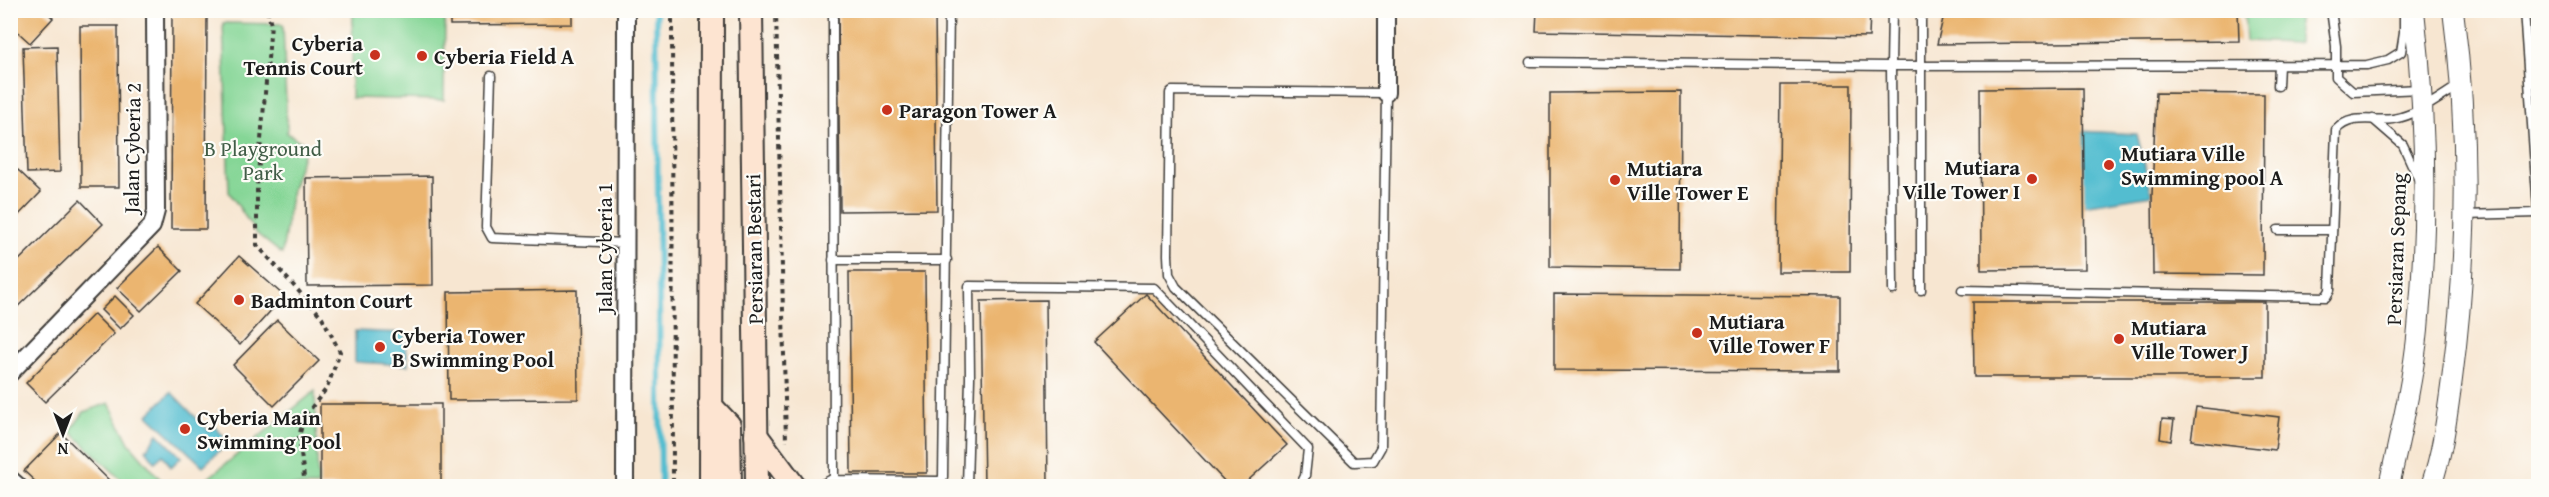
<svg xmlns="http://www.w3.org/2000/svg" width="2549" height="497" viewBox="0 0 2549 497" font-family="'Gentium Book Plus',serif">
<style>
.green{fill:#85d696;stroke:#507959;stroke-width:1.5}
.water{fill:#53bdd0;stroke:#386c76;stroke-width:1.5}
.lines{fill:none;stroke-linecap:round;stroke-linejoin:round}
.stream{stroke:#53bdd0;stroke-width:6}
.building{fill:#ebb56f}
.service-casing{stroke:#3d3a37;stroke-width:11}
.minor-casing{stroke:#3d3a37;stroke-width:20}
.tertiary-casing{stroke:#3d3a37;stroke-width:22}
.secondary-casing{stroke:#3d3a37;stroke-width:26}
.path{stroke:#3d3a37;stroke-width:4;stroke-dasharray:4.5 4.5;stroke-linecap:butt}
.service{stroke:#fff;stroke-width:8}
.minor{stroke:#fff;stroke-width:16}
.tertiary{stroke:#fff;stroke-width:20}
.secondary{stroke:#fde4d1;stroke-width:22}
.poi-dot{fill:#c8321e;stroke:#fdfcf7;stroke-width:2}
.labels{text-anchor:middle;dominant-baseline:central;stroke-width:4.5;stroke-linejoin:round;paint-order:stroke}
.poi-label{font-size:21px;font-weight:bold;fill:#1c1c1c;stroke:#fdfcf7;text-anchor:start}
.street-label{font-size:21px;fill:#1c1c1c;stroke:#fdfcf7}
.park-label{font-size:21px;fill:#415d47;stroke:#fdfcf7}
</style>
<rect width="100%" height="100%" fill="#fdfcf7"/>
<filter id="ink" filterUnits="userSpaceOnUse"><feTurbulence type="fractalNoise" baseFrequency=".0167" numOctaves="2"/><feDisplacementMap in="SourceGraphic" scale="12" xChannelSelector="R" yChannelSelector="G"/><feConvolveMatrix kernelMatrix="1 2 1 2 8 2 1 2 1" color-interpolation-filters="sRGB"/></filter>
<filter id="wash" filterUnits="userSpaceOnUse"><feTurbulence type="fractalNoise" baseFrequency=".008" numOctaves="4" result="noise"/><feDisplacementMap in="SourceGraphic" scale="24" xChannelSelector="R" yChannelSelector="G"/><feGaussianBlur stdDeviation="1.35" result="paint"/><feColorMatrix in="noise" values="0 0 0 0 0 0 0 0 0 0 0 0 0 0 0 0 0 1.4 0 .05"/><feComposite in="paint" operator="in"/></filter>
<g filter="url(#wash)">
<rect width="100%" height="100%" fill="#f7e6d1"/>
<g class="green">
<path d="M2244,11h54v32l-52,-2z"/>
<path d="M353,12h92l-1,88 -93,-2z"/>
<path d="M223,23l60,1 4,109 19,12 -14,44 -10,65 -26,-21 -27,-41z"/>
<path d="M315,391l3,95h-190l-58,-55 14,-19 25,-9 20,40 32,37 40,4z"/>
</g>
<g class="water">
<path d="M2077,131l60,3 15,61 -82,13z"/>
<path d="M355,331l50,2 3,32 -53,-3z"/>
<path d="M171,392l38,39 5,-5 15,16 -26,24 -55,-51z"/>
<path d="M158,434l23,23 -10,10 -8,-12 -8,7 -9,-12z"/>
</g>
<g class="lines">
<path class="stream" d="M656,10l5,476"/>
</g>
<g id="blocks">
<g class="building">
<path d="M10,10h34l9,8 -23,25 -20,-18z"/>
<path d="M172,10h35l-1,219h-35z"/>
<path d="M450,10h122v14l-122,1z"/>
<path d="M838,10h97l2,200 -97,1z"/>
<path d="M1537,10h333l-1,27 -333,-6z"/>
<path d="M1945,10h293l1,31 -302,3z"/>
<path d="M80,26h38l1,161h-38z"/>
<path d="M57,46l3,126 -33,1 -4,-126z"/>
<path d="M1780,85h71l-1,187h-72z"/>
<path d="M2083,88l2,181 -104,1 -1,-181z"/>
<path d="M1681,92l-1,177 -130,-2v-174z"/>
<path d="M2156,93l108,1 -1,181 -110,-1 -1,-79z"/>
<path d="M18,170l23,22 -31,32v-46z"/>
<path d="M432,176l1,109 -126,1 -1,-108z"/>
<path d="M80,200l23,24 -93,90v-45z"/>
<path d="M158,247l24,24 -41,40 -24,-23z"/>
<path d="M239,256l45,40 -44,49 -45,-41z"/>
<path d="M849,272h76l2,201h-76z"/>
<path d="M577,290l1,109 -129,1 -1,-108z"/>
<path d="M1146,294l141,151 -45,41h-13l-135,-144z"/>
<path d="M1554,294l286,2v75l-286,-1z"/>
<path d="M115,296l19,19 -14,14 -19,-19z"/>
<path d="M1046,300l2,186h-64l-3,-185z"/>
<path d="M1973,302h292v75h-291z"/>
<path d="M94,314l20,20 -69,68 -19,-19z"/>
<path d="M277,320l42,41 -45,45 -41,-41z"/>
<rect x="320" y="404" width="121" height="82"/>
<path d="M2196,407l83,10 -4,33 -84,-10z"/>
<path d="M2162,419l12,1 -3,21 -11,-2z"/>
<path d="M61,433l54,53h-75l-16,-15z"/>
</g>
</g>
</g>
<g filter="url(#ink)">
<use href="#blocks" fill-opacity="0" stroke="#3d3a37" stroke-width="1.5"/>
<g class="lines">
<defs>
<g id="service">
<path d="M833,10l1,468"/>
<path d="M1921,10v280"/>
<path d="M2331,10l5,36v31l17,15 68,-3"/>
<path d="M2524,10l14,200"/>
<path d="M1530,62l361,4 1,-56"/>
<path d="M491,76l-5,151 6,11 134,5"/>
<path d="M2278,86l1,-21"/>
<path d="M1172,91l214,2 -5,354 -8,14 -19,1 -178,-175 -7,-13 -1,-19 2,-162z"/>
<path d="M2373,119l30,26 15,33"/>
<path d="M2464,215l74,-2"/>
<path d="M2278,230h54"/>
<path d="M833,260h114"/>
<path d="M1893,290l-2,-224 476,-1 21,-5 13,-8 3,-19v-23"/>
<path d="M1962,290l364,7 4,-7 6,-160c15,-17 37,-8 57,-11 25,-4 47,-22 67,-34"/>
<path d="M819,486l15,-8 3,2 100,1h4l2,-4 6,-467"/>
<path d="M967,486l3,-108 -1,-92 185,2 154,161 -3,27 -5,10"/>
</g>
<g id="minor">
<path d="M1386,93v-83"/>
<path d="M10,373l142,-147 4,-15 -1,-201"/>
<path d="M10,479l8,7"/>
<path d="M625,486l1,-476"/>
</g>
<g id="tertiary">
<path d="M2389,486c11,-51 24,-104 29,-157 10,-105 8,-213 -4,-319"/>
<path d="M2431,486c12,-35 16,-70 21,-107 16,-121 17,-248 1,-369"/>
</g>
<g id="secondary">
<path d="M751,10l6,476"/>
<path d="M710,405l19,20 1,61"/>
<path d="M756,435l38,51"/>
<path d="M711,486l1,-476"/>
</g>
</defs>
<use href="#service" class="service-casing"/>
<use href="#minor" class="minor-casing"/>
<use href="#tertiary" class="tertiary-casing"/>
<use href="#secondary" class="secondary-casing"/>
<g class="path">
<path d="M267,10l4,14 -14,162v59l65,72 18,35 -13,36 -23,29 -5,20 6,49"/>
<path d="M672,10l1,476"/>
<path d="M776,10l10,432"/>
</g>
<use href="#service" class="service"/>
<use href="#minor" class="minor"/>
<use href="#tertiary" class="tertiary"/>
<use href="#secondary" class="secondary"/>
</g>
</g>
<g class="poi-dot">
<circle cx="375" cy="55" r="6"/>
<circle cx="422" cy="56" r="6"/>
<circle cx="887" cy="110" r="6"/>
<circle cx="2109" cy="165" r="6"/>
<circle cx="2032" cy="179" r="6"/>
<circle cx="1615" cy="180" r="6"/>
<circle cx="239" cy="300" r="6"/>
<circle cx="1697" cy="333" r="6"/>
<circle cx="2119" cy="339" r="6"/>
<circle cx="380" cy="347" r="6"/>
<circle cx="185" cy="429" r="6"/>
</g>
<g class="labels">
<g class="poi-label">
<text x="363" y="43" text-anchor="end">Cyberia<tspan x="363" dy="24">Tennis Court</tspan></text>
<text x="434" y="56">Cyberia Field A</text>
<text x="899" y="110">Paragon Tower A</text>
<text x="2121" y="153">Mutiara Ville<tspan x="2121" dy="24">Swimming pool A</tspan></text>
<text x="2020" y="167" text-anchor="end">Mutiara<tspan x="2020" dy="24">Ville Tower I</tspan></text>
<text x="1627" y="168">Mutiara<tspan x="1627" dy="24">Ville Tower E</tspan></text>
<text x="251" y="300">Badminton Court</text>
<text x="1709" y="321">Mutiara<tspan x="1709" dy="24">Ville Tower F</tspan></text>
<text x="2131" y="327">Mutiara<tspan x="2131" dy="24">Ville Tower J</tspan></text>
<text x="392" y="335">Cyberia Tower<tspan x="392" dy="24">B Swimming Pool</tspan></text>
<text x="197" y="417">Cyberia Main<tspan x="197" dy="24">Swimming Pool</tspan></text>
</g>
<g class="street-label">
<text transform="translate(132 148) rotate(-89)">Jalan Cyberia 2</text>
<text transform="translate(604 248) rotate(-90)">Jalan Cyberia 1</text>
<text transform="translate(754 249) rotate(-91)">Persiaran Bestari</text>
<text transform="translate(2396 249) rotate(-88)">Persiaran Sepang</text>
</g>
<g class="park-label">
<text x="263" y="148">B Playground<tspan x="263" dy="24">Park</tspan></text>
</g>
</g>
<rect width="2549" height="497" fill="none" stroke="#fdfcf7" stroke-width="36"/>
<g transform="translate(63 434) rotate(180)" stroke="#fdfcf7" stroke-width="4.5" paint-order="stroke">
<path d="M0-4.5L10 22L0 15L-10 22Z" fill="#1c1c1c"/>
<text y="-9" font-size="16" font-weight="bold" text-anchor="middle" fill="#1c1c1c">N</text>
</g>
</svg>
